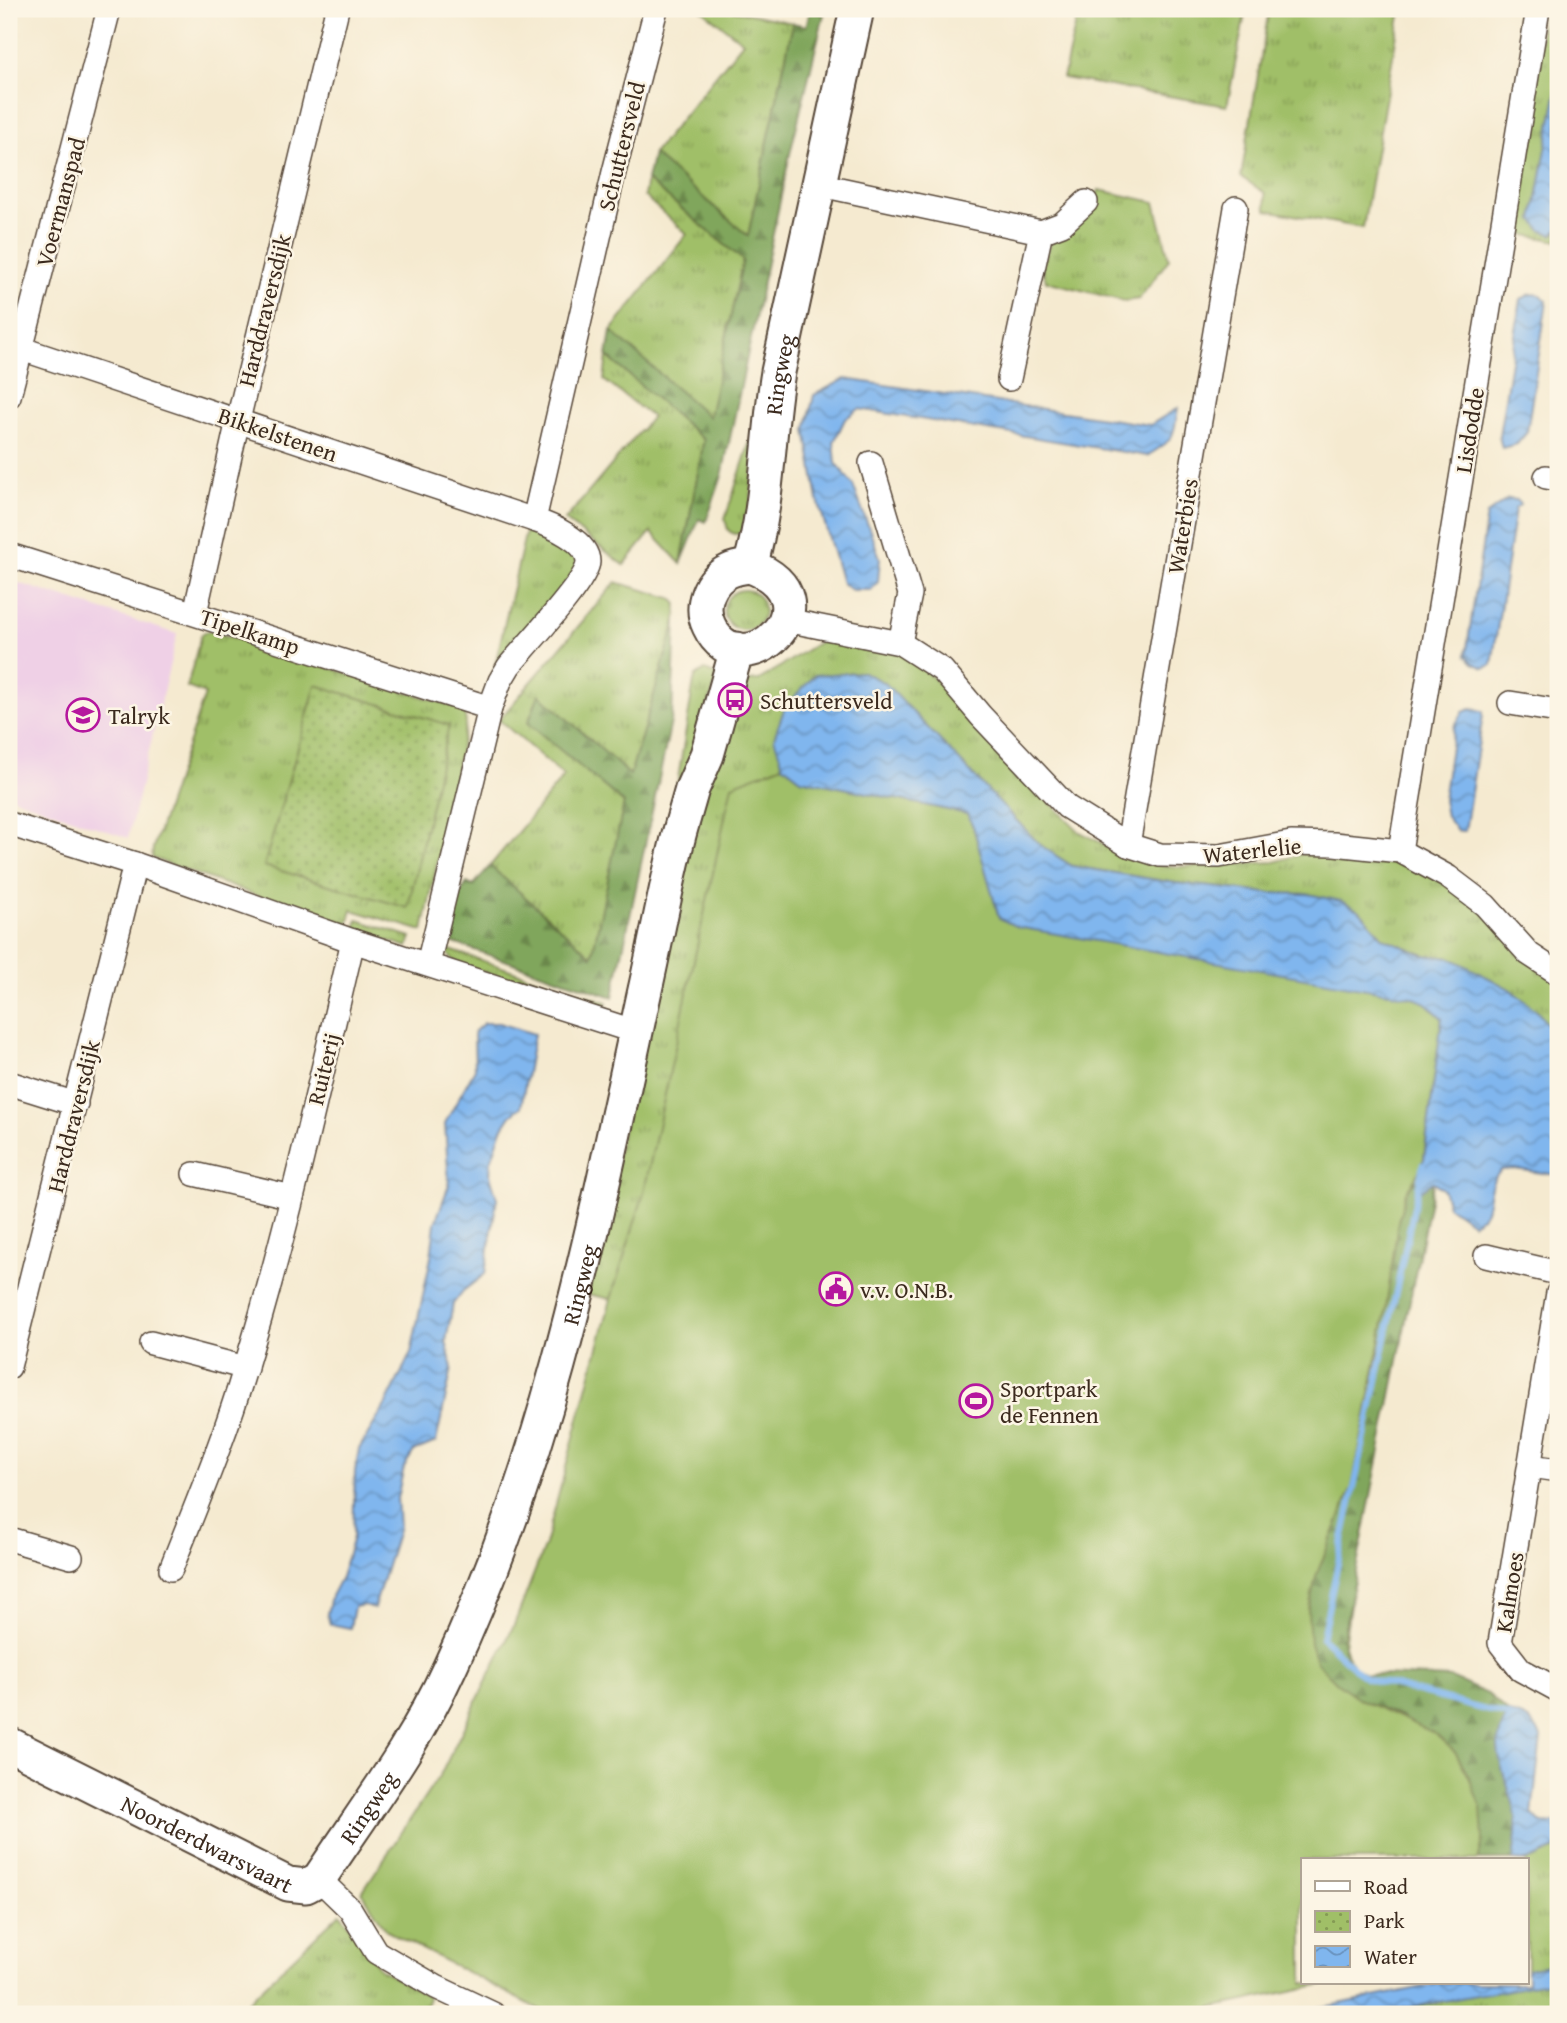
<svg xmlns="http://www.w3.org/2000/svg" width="1567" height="2023" viewBox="0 0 1567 2023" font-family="'Gentium Book Plus',serif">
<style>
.built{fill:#efd0e6}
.grass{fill:url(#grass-tufts);stroke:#6e7442;stroke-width:2}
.forest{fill:url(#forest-firs);stroke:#5e683d;stroke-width:2}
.park{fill:url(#park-dots);stroke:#6e7442;stroke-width:2}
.pitch{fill:#a0bf67;stroke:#6e7442;stroke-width:2}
.water{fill:url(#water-waves);stroke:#5e7086;stroke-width:2}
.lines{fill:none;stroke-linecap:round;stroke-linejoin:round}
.stream{stroke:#80b6ee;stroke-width:6}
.street-casing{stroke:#574739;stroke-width:26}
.secondary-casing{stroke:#574739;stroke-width:37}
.street{stroke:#fff;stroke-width:23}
.secondary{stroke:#fff;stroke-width:33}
.labels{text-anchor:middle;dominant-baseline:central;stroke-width:5;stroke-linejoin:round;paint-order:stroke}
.street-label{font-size:23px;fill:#3b2a1e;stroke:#fcf5e5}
.poi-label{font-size:23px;fill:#3b2a1e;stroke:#fcf5e5;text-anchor:start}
</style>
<defs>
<pattern id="grass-tufts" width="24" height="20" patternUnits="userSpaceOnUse" patternTransform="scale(1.75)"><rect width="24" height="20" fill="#a0bf67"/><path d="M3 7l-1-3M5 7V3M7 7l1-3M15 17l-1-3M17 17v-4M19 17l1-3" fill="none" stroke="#849b54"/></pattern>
<pattern id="forest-firs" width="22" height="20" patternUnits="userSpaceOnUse" patternTransform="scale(1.75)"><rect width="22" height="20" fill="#80a65c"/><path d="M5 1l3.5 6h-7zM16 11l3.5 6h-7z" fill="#6a874b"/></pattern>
<pattern id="park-dots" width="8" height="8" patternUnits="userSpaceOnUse" patternTransform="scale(1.75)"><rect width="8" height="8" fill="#a0bf67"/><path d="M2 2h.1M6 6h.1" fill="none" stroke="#849b54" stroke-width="1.8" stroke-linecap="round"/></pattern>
<pattern id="water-waves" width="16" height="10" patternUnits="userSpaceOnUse" patternTransform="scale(1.75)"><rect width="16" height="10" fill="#80b6ee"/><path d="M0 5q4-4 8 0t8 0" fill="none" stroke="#6a94c0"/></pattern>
</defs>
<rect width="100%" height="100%" fill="#fcf5e5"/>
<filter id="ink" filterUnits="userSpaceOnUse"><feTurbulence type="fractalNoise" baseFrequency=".0143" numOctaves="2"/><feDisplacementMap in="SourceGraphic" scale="14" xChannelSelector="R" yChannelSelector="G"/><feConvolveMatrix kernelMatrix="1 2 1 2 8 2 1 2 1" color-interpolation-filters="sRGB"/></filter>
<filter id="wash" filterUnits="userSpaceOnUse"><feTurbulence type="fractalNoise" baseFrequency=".00686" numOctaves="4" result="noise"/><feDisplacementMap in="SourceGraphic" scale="28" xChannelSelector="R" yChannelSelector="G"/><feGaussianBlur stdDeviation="1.57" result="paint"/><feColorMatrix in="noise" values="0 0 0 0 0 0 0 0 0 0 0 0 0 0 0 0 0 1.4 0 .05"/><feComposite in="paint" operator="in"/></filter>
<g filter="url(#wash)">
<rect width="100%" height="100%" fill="#f5ead0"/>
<path class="built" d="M9,580l168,54 -49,204 -119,-42z"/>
<g class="grass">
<path d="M701,9h26l66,14 -45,213 -95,-82 90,-112z"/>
<path d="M1079,9h167l-19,97 -164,-28z"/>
<path d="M1269,9l132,1 -38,218 -97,-18 -1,-17 -24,-16z"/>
<path d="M1545,9h13v75l-25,136 20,15 5,-6v12l-49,-9z"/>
<path d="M647,180l96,80 -34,158 -98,-87 76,-97 -43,-38z"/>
<path d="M1099,190l56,12 14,57 -30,40 -15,2 -78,-20 -4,-14 11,-30 34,-22z"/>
<path d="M607,356l97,84 -23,124 -30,-32 -27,33 -59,-45 87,-103 -48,-37z"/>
<path d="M756,423l-7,103c-7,7 -12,12 -21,4l-3,-11z"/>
<path d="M527,526l26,9 23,20 1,8 -3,9 -81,102z"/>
<path d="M616,582l55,16 6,6 -1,17 -46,154 -91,-80 -11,28 96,80 -32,154 -102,-91 74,-90 -65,-56z"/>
<circle cx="744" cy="610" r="20"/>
<path d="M211,631l248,77 5,5 2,9 -43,209 -71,-21 -5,18 -195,-70 1,-10 52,-154 -18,-7 14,-52 4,-3z"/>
<path d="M824,639l84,15 33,31 59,68 80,79 52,27 45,8 98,-5 37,-11 77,4 49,18 120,104v54l-9,-5 -13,-16 -85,-52 -26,-3 -42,-17 -23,-27 -52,-17 -41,-1 -91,-10 -104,-17 -32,-21 -155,-162 -22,-11 -48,3 158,151 469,192 -22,173 -11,10 -65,445c5,17 12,24 29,32h-8l-699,-519 -55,140 -24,-5 97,-447 57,-165 18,-2z"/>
<path d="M705,670l10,4 2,5 -44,130 21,-128 2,-5z"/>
<path d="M358,920l53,17 -3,10 -54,-17z"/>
<path d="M444,948l163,54 -3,12 -144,-50 -8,-5z"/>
<path d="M1558,1848v166h-264l233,-31v-122z"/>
<path d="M340,1913l40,56 48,27 -3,18h-190z"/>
</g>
<g class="forest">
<path d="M810,11l14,3 -35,144 -67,318 -16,46 -7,-3 -18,45 23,-124 -97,-84 4,-25 98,86 34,-157 -96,-80 6,-26 95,82 45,-213 13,3z"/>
<path d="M676,621l-4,96 -59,280 -168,-57c5,-22 9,-39 22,-57l6,3 17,-20 102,90 32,-153 -96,-80 11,-29 91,81z"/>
<path d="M740,795l589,750 23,-58 17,-68 29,-198 8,-29 9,-12 13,-1 5,6 -91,456 5,19 15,14 89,4 37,16 25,23 7,143h-42l5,-20 -81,-123 -41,-17 -24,-17 -20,-20z"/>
</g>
<path class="park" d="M316,685l133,40 -41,183 -144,-42z"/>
<path class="pitch" d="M783,765l18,14 166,35 6,12 26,91 414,80 13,6 16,15 -19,147 -17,27 -8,29 -13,95 -33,171 -36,89 -8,36 2,32 7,19 20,20 24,17 73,33 22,20 13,24 12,31 2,32 -5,20h-175v123h25l-145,31h-635l-161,-83 -25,-39 81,-122 71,-145 31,-80 66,-246 32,-103 89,-411z"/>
<g class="water">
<path d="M1558,84v145l-5,6 -12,-5 -8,-10z"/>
<path d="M1531,294l10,1 6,6 -20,131 -10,12 -15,4 -3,-12 22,-137z"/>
<path d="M845,379l305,46 28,-17c-5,31 -3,31 -31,48l-288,-47 -14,10 -11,23 2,21 17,22 27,73 -2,24 -7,8h-19l-10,-7 -24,-83 -12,-70 8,-35z"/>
<path d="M1508,499l9,1 3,5 -5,4 -23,156 -8,3 -11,-5 -7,-8 21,-141z"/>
<path d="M863,672l22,11 155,162 32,21 104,17 91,10 41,1 33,7 19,10 23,27 41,17 27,3 59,31 26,21 13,16 9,5v144l-44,-6 -13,1c-3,4 -8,9 -9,14 -7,18 1,27 -19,39l-25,-17 -5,-17 -10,-7 -13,9 22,-173 -16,-15 -14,-6 -395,-70 -18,-9 -26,-92 -6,-12 -166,-35 -18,-14 -9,-27 11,-31 30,-32z"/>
<path d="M1471,709l12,2v4l-18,116h-8l-11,-15 -3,-16 11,-73 9,-15z"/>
<path d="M484,1023h15l35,11 -13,73 -10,8 -9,14 -11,32 -1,14 7,23 -12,76 -22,17 -10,13 -7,37 6,27 -16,74 -22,9 -10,16 -7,31 2,29 -25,81 -10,-3 -10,2 -4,21 -20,-4 -3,-10 4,-18 10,-19 12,-40 2,-66 4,-22 27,-45 25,-51 20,-96 4,-34 14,-38 -4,-62 30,-54 -1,-37z"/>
<path d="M1509,1713c16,3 27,9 32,25l-9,76 10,9 16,1v24l-31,13 -14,-1c2,-15 5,-33 2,-49 -8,-37 -30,-62 -6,-98z"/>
<path d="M1558,1963v17l-184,34h-85l154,-31h84v-14z"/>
</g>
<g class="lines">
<path class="stream" d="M1423,1165l-101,473 43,40 147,39"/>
</g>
</g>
<g filter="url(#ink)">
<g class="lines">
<defs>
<g id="street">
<path d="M821,185l220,47 -32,147"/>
<path d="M1041,232l21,-8 24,-22"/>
<path d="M22,349l512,171"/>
<path d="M9,396l100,-387"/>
<path d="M871,463l39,131 -10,49"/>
<path d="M1546,477l12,2"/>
<path d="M9,555l481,153"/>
<path d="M195,613l43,-193 99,-411"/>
<path d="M786,620l114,23 42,27 39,46 86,91 61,38 32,10 59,1 72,-13 43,1 66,7 48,26 37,28 44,49 29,19"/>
<path d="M1510,703l48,8"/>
<path d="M9,824l126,40 218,77 283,91"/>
<path d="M1128,845l108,-637"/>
<path d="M1400,851l138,-842"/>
<path d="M428,964l62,-256 10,-27 9,-15c15,-18 79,-86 79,-104 0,-21 -38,-37 -54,-42l80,-348 42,-163"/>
<path d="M9,1083l67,21"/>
<path d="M194,1174l98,23"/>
<path d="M1486,1256l72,17"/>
<path d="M1558,1293l-58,350 21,27 37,20"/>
<path d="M151,1343l95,25"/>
<path d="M9,1367l126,-503"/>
<path d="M1530,1466l28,4"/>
<path d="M9,1539l62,18"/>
<path d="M171,1569c26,-66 54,-132 74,-200 43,-140 74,-285 108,-428"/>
<path d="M319,1879l31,30 26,43 60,35 57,27"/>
</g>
<g id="secondary">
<path id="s1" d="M750,566c19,-63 17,-129 28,-194l79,-363"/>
<path d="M750,566c92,34 -9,129 -41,60 -10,-20 0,-46 20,-55 6,-3 14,-4 21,-5z"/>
<path id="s2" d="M9,1744l279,140 18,2 13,-7c45,-68 96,-135 130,-210 101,-215 146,-449 196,-679 12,-53 21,-106 35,-159l12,-42 15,-34 30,-106"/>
</g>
</defs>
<use href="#street" class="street-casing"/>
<use href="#secondary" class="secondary-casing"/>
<use href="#street" class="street"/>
<use href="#secondary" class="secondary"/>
</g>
</g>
<defs>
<symbol id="bus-ring" viewBox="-11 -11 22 22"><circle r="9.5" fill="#fcf5e5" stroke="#b5179e" stroke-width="1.5"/><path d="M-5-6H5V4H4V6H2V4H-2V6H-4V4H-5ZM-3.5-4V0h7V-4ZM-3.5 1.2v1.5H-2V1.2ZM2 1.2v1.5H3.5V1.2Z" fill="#b5179e"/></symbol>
<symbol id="school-ring" viewBox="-11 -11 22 22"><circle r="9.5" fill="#fcf5e5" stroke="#b5179e" stroke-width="1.5"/><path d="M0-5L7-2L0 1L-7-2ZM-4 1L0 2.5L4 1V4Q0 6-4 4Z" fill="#b5179e"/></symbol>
<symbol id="civic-ring" viewBox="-11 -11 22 22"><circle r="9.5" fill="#fcf5e5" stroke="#b5179e" stroke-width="1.5"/><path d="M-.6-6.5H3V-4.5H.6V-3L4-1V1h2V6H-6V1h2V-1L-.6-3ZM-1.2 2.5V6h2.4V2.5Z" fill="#b5179e"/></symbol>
<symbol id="stadium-ring" viewBox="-11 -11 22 22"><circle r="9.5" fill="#fcf5e5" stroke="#b5179e" stroke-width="1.5"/><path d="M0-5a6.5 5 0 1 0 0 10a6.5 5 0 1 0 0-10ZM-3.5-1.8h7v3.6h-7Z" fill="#b5179e"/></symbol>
</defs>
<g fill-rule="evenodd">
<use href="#bus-ring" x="716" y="681" width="38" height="38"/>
<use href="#school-ring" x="64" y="696" width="38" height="38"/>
<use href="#civic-ring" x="817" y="1270" width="38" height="38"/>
<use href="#stadium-ring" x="957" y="1382" width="38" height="38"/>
</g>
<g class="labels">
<g class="street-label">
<text transform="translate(621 146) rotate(-76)">Schuttersveld</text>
<text transform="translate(60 202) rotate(-75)">Voermanspad</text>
<text transform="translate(264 310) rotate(-76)">Harddraversdijk</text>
<text stroke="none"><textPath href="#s1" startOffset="194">Ringweg</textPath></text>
<text transform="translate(1469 430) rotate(-81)">Lisdodde</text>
<text transform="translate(278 434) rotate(19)">Bikkelstenen</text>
<text transform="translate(1182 526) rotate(-81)">Waterbies</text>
<text transform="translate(250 631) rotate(18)">Tipelkamp</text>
<text transform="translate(1252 850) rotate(-6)">Waterlelie</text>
<text transform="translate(323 1069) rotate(-76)">Ruiterij</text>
<text transform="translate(73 1116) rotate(-76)">Harddraversdijk</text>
<text stroke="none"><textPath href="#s2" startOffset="999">Ringweg</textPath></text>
<text transform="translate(1509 1592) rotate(-81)">Kalmoes</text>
<text stroke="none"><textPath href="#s2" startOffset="432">Ringweg</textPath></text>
<text stroke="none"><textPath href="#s2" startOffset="222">Noorderdwarsvaart</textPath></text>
</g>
<g class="poi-label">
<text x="760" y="700">Schuttersveld</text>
<text x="108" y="715">Talryk</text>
<text x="860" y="1289">v.v. O.N.B.</text>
<text x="1000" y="1388">Sportpark<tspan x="1000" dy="26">de Fennen</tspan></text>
</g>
</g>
<rect width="1567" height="2023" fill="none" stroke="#fcf5e5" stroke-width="35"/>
<rect x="1301" y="1858" width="228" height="126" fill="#fcf5e5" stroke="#afa495" stroke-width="2"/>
<rect x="1315" y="1881" width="35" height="10" fill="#ffffff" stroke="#afa495" stroke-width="2"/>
<text x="1364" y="1894" font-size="21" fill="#3b2a1e">Road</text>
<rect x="1315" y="1911" width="35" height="21" fill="url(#park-dots)" stroke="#afa495" stroke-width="2"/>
<text x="1364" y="1928" font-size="21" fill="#3b2a1e">Park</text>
<rect x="1315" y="1946" width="35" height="21" fill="url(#water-waves)" stroke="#afa495" stroke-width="2"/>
<text x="1364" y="1964" font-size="21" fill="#3b2a1e">Water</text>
</svg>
